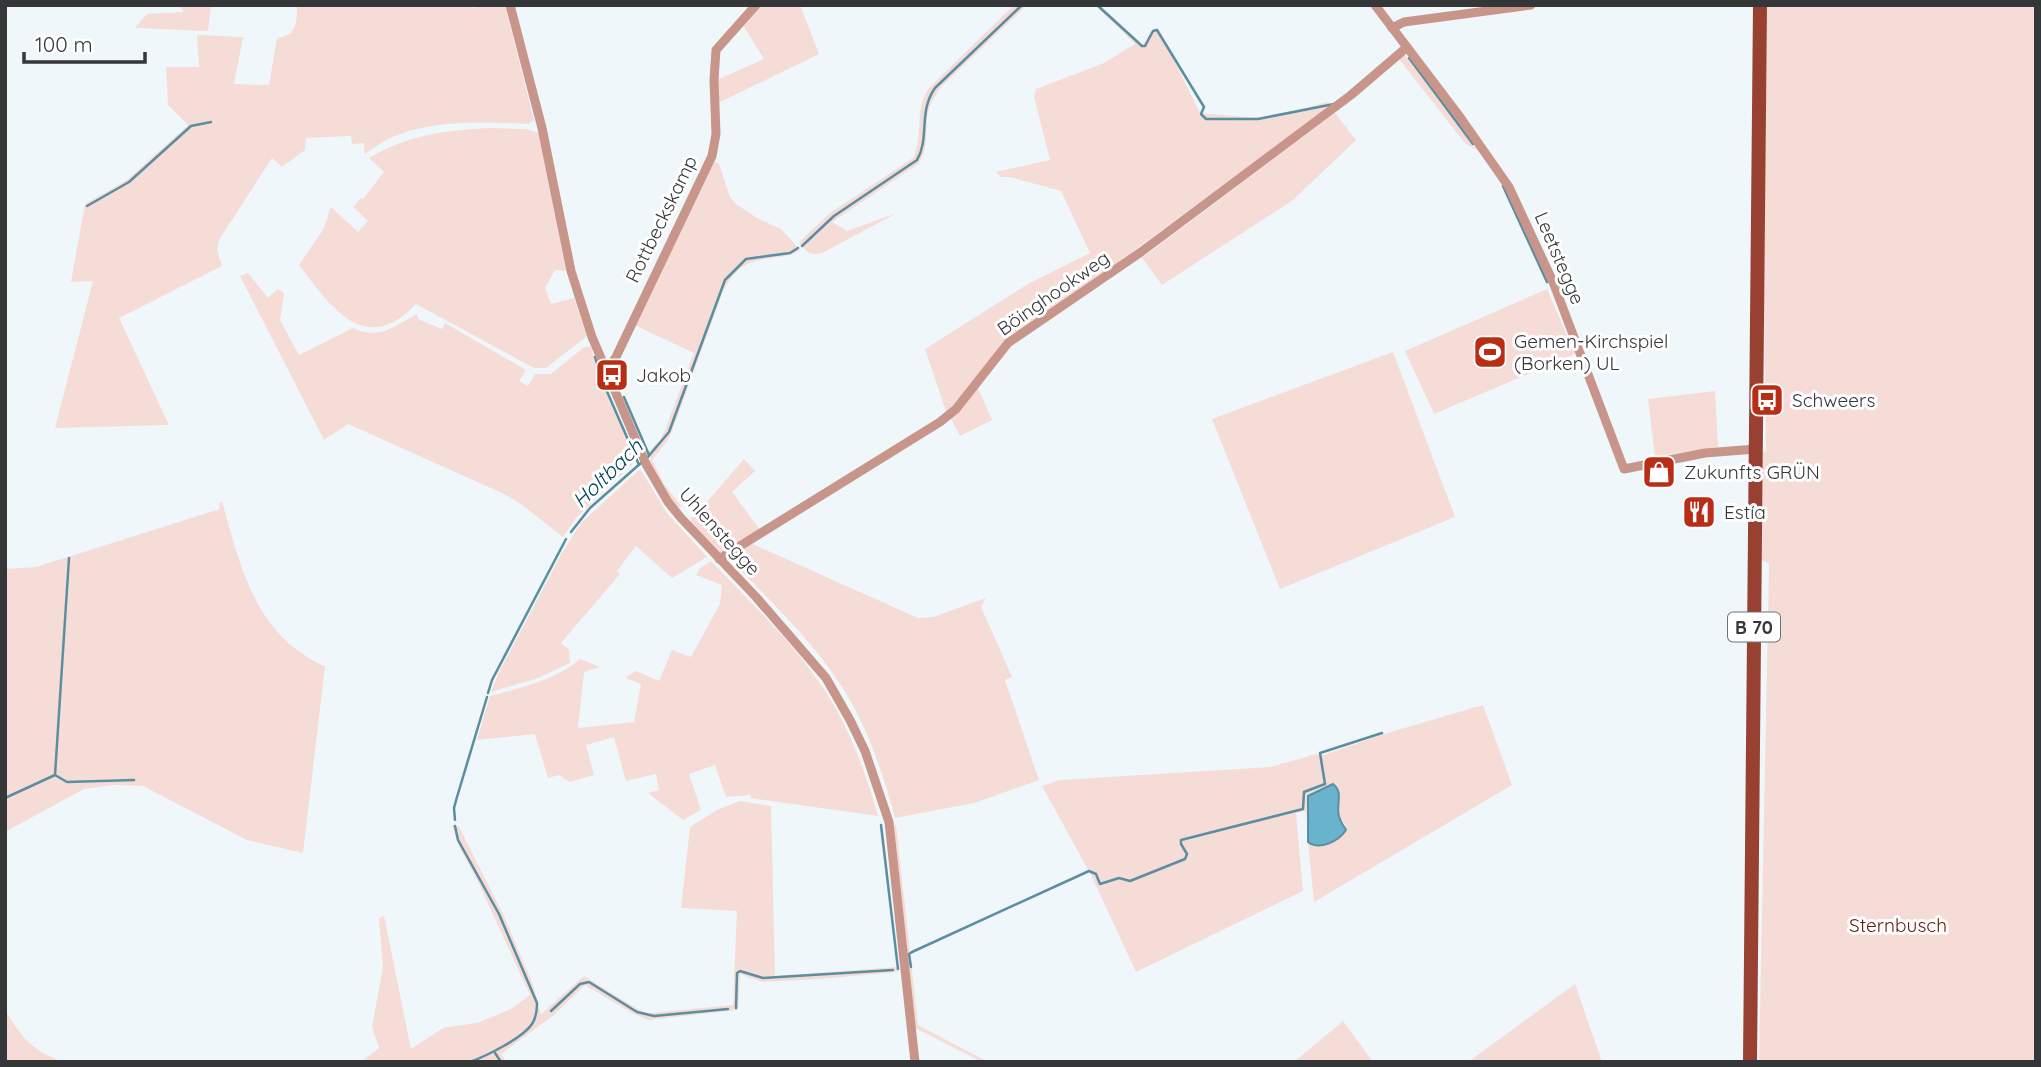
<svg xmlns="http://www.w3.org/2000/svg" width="2041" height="1067" viewBox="0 0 2041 1067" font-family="Quicksand,sans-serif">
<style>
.green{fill:#f6dcd7}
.water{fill:#6ab3cd;stroke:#5a8ea0;stroke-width:2}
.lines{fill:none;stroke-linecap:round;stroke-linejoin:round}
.stream{stroke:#5a8ea0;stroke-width:2.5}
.minor{stroke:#c8958b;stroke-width:9}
.primary{stroke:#984132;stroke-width:14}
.labels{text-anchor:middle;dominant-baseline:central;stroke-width:6;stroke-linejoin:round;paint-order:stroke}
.shield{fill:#fff;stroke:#717274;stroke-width:2}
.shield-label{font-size:18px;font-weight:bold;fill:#343638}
.street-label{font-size:19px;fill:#343638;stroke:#fff}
.poi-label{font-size:19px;fill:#343638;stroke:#fff;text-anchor:start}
.park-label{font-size:19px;fill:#64170b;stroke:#fff}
.water-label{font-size:21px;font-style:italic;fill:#004456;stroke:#fff}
</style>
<rect width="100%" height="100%" fill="#eff7fa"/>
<g class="green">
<path d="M179,5h32l-3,26 -73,-3 12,-14 37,-2z"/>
<path d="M297,5h174l1,3 9,-3h24l29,115 -5,4c-45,-2 -98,-5 -141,15 -8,4 -16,10 -23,15l-1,-11 -12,1 -1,-8 -45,2 -1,12 -23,17 -10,-9 -53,82 -2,10 5,16 -103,52 50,107 -114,3 38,-147 -22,1 14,-78 42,-24 61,-55 -20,-20 -2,-38h33l-2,-32 46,2 -9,47 35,1 8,-47c20,-2 20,-16 20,-33z"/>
<path d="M761,5h39l19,49 -101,49 -1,-23 47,-21 -21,-34z"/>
<path d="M1014,5h13l-86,82c-5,8 -11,16 -13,26 -4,17 2,36 -10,51l-86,58 15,9 50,-18 -75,40c-12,3 -16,-1 -23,-11l31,-29 83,-55c11,-22 1,-47 15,-69z"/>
<path d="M1095,5h5l43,40 10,-16 5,-1 42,85 66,6 61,-17 5,3 -230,169 -97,65 -50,69 -8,6 -22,-65 103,-65 62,-31 -29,-62 -51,-14h-9l-5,-5 54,-12 -16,-63 2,-8 68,-26 31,-19z"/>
<path d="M1767,5h269v1057h-277l10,-493v-5l-7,-4 1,-108 3,-1 -2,-144z"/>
<path d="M1404,54l73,97 -13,-9 -65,-83z"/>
<path d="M1335,113l21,27 -63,60 -131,85 -20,-27z"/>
<path d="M489,128l37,1 13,4 27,138 -11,-1 -10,18 6,16 23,-6 13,38 -41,32h-12l-118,-64c-51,54 -85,3 -117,-39l24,-35 8,-23 27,25 10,-11 -15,-14 8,-9 2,1 21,-27 -15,-14c37,-22 76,-28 120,-30z"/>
<path d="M712,161l7,3 11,33 6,7 21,14 24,11 19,21c-7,5 -13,6 -21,7 -31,4 -40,6 -56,34l-49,135 -6,14 -16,20 12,24 18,23h-6l-28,-45 3,-3 -3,-7 12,-12 5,-10 29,-77 -62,-29z"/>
<path d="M248,273l20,25 10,-9 6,4 -4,27 19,35 54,-27c27,12 40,-1 64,-14l1,5 24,10 3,-6 81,47 -7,11 9,5 7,-12h16l33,-27h7l10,34 35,80 -60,57 -13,19 -42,-33 -19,-11 -154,-69 -24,16 -84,-164z"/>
<path d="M1547,289l28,65 -141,60 -29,-63z"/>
<path d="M1393,352l62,165 -175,72 -68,-170z"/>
<path d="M977,386l15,34 -32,16 -10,-19z"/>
<path d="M1715,391l3,56 -63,10 -7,-58z"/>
<path d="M744,459l11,12 -23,21 28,38 -39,23 -3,-1 -27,-28v-7l2,1z"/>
<path d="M640,469l27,44 40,44 -35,21 -36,-32 -19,25 3,3 -59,69 8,7 1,13 -32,15 -47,14 9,-22 62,-117 19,-30z"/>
<path d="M222,501c15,53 28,114 75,149 9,6 18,13 28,16l-22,187 -56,-13 -104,-54 -29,-1 -30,4 -79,43v-263l31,-2 184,-58 -1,-5z"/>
<path d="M748,542l170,76 15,-1 53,-19 -5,9 31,70 -7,3 34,100 -65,23 -79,15c-13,-49 -31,-101 -61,-143 -30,-43 -69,-79 -105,-117z"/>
<path d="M711,561c39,41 83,82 114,130 25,38 41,82 53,125l-128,-18 1,-3 -25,2 -11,-32 -26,9 12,36 -18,10 -35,-27 11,-3 -3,-16 -30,7 -12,-44 -28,8 8,30 -24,7 -11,-7 -11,3 -13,-44 -58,6 13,-44c30,-8 66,-16 90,-37l20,8 -16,5 -6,56 56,-6 7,-38 -16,-6 11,-7 23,10 13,-31 19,7 29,-53 2,-19 -26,-10 4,-7z"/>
<path d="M1483,705l29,80 -198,117 -6,-60 3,3 35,-19c-12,-12 -3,-26 -10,-41 -30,9 -28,4 -30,36l-1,-10 -9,2 7,78 -167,81 -45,-97 -49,-89 18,-6 211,-13 45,-13 5,2 63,-22z"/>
<path d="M740,801l31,5 4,170 122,-9v5l-77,7 -58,3 -22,-8 -2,36 -90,10 -16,-7 -47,-28 -31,30 -53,39 5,8h-145l18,-14 -7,-21 11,-60 -4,-49 5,-2 27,133 32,-21 34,-5 34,-14 19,-14 -51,-111 -20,-38 -7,-21 7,2 44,87 30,71 8,29 43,-38 55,34 10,3 84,-8 4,-94 -56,-3 9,-81 27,-17z"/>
<path d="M896,824l22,201 70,37h-6l-67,-34 -21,-201z"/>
<path d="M1575,984l27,78h-134z"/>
<path d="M5,1010c18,29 25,39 58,52h-58z"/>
<path d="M1343,1021l30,41h-79z"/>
</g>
<path class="water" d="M1333,784c12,9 1,23 7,35 1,4 4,7 6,11 -7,11 -27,21 -38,12v-46z"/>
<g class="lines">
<g class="stream">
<path d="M1097,5l45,41h3l8,-15 4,-1 47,77 -3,7 5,5h52l76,-15"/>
<path d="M1409,58l64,86"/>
<path d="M1503,186l44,96"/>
<path d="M87,206l42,-24 62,-56 20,-4"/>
<path d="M802,246l32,-30 83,-56c13,-22 1,-48 18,-72l87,-83"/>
<path d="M595,357l7,23 37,85"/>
<path d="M624,397l25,58"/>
<path d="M647,458l22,-26 56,-152 21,-21 44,-6 8,-5"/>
<path d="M571,532l19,-24 52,-46"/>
<path d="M488,693l4,-13 74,-141"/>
<path d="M55,775l14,-217"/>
<path d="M5,798l50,-23 12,7 67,-2"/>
<path d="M455,820l-1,-12 3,-11 30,-100"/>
<path d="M881,825l17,144"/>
<path d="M455,826l3,14 41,74 38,89c0,7 -1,15 -5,21 -9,14 -46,32 -62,38"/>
<path d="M911,967l-2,-13 3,-2 177,-81 7,3 4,10 19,-6 11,3 55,-22 2,-5 -6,-10v-4l122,-31 1,-17 21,-8 -5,-31 62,-20"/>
<path d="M736,1008l1,-35 3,-2 23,7 130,-8"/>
<path d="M551,1011l29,-27 9,-2 48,30 17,4 74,-7"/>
<path d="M495,1053l6,9"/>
</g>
<g class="minor">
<path d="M510,5l32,123 29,143 21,66 54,127 22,38 13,16 75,79 70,81 24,42 15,31 24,71 26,240"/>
<path d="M1375,5l85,112 49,70 44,95 71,187 81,-16 51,-4"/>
<path d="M1392,28l12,-6 127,-17"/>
<path d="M606,371l10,-14 96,-201 4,-22 -2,-54 2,-30 40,-45"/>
<path d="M719,559l221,-137 16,-13 52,-66 133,-91 210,-157 55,-47"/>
</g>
<path class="primary" d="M1750,1062l10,-1057"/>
</g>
<defs>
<symbol id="stadium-square" viewBox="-11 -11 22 22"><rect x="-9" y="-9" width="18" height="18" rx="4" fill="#b92d17" stroke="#fff"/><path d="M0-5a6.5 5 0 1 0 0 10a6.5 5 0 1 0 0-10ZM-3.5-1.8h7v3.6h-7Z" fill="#fff"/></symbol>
<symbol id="bus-square" viewBox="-11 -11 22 22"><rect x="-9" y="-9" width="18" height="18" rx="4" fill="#b92d17" stroke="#fff"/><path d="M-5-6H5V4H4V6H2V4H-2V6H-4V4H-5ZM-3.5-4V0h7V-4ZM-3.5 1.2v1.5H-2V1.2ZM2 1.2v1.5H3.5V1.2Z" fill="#fff"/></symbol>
<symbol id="shop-square" viewBox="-11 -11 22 22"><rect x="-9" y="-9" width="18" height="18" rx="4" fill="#b92d17" stroke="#fff"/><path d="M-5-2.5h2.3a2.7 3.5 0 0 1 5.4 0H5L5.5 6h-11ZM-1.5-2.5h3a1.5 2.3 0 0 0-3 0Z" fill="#fff"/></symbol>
<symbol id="restaurant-square" viewBox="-11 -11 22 22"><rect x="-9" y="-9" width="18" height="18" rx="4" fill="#b92d17" stroke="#fff"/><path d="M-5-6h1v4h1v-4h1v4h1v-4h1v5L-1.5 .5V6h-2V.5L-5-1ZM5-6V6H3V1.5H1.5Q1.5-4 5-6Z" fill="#fff"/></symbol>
</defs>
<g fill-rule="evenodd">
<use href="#stadium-square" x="1471" y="333" width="38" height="38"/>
<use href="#bus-square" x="593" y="356" width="38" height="38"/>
<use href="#bus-square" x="1748" y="381" width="38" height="38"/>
<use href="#shop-square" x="1640" y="453" width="38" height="38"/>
<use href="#restaurant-square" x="1680" y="493" width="38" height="38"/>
</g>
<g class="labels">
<rect class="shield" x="1728" y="612.5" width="52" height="29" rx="5"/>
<g class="shield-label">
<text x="1754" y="627">B 70</text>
</g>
<g class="street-label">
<text transform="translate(661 219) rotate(-64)">Rottbeckskamp</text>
<text transform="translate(1560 258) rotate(67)">Leetstegge</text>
<text transform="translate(1053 293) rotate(-35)">Böinghookweg</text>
<text transform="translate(720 531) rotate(48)">Uhlenstegge</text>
</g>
<g class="poi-label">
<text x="1514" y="341">Gemen-Kirchspiel<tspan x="1514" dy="22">(Borken) UL</tspan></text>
<text x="636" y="375">Jakob</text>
<text x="1792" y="400">Schweers</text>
<text x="1684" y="472">Zukunfts GRÜN</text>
<text x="1724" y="512">Estía</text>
</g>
<g class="park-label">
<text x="1898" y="925">Sternbusch</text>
</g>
<g class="water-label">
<text transform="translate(607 473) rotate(-44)">Holtbach</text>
</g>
</g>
<rect width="2041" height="1067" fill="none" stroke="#343638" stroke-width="14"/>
<path d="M24 52v10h121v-10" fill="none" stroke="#343638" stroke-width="3.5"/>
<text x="35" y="52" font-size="21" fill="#343638" stroke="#ffffff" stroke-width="5" paint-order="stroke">100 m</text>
</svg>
